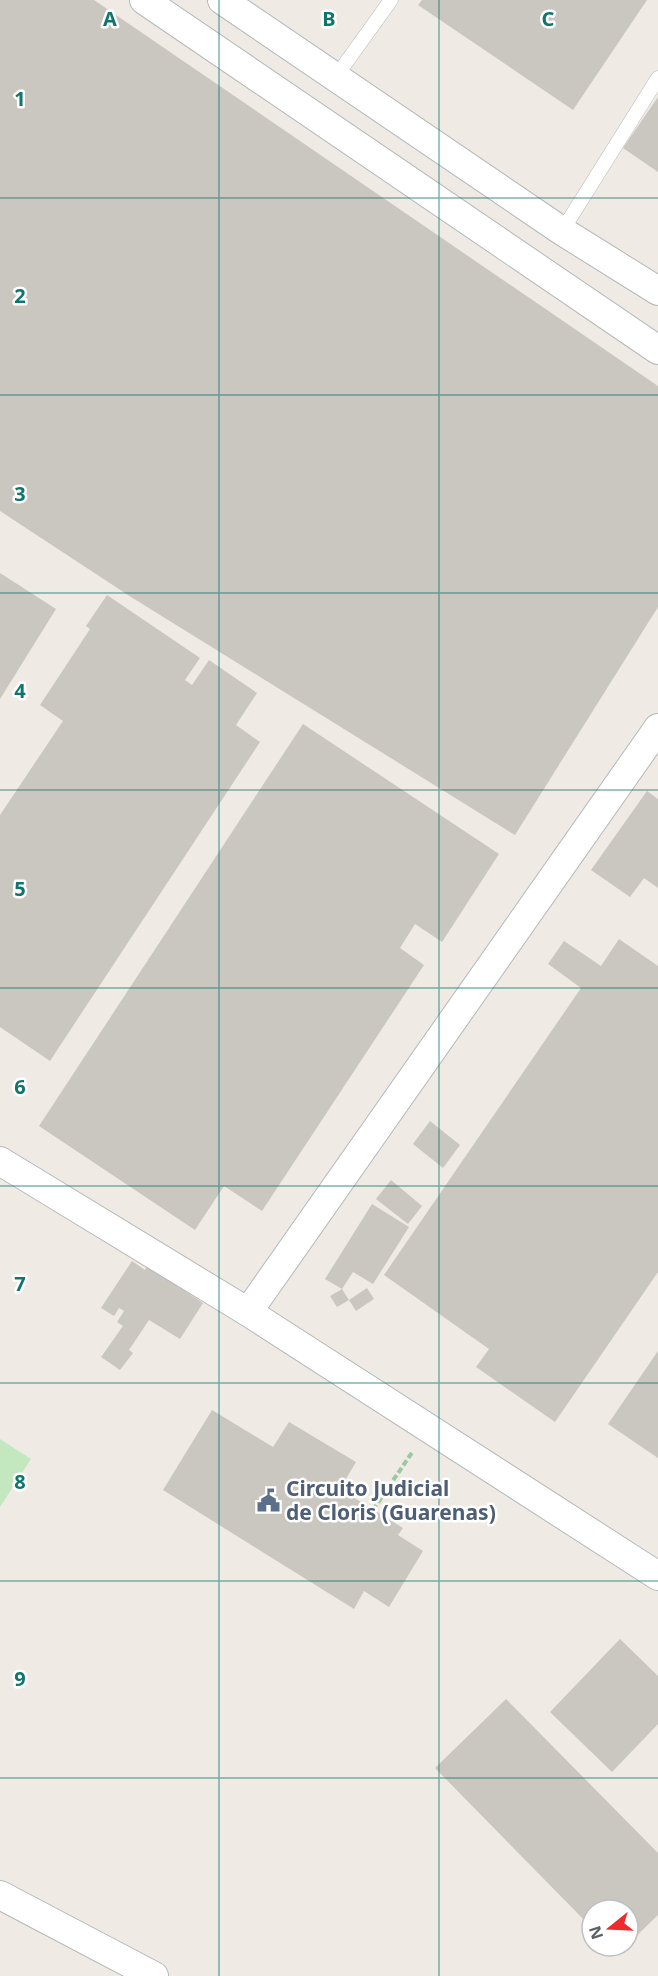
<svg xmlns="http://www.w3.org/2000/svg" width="658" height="1976" viewBox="0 0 658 1976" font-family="'Noto Sans',sans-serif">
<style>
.green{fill:#c3e8bf}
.building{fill:#cac6c0}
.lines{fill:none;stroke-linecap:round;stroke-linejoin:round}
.service-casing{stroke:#b5b8bb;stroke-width:15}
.minor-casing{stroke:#b5b8bb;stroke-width:30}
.path{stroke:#98c9a1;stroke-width:4;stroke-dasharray:6 3;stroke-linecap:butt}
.service{stroke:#fff;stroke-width:14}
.minor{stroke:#fff;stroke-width:28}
.grid{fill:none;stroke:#0f766e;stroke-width:1.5;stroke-opacity:0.55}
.labels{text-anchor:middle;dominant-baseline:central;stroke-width:5;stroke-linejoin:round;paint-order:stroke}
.service-label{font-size:21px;font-weight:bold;fill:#4e5e75;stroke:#fff;text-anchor:start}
.grid-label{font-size:20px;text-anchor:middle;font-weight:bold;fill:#0f766e;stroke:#fff;stroke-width:5;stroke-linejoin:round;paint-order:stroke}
</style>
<rect width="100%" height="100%" fill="#efebe4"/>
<path class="green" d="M0,1439l31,20 -31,48z"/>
<g class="building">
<path d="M0,0h94l564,386v221l-143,228 -384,-238 -131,-86z"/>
<path d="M422,0h225l-74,110 -155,-105z"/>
<path d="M658,97v75l-35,-24z"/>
<path d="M0,573l56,36 -56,90z"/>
<path d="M107,595l93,63 -15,22 7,5 17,-25 48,33 -21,32 24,17 -210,319 -50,-34v-212l63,-94 -23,-16 50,-76 -4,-3z"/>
<path d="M303,724l196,130 -57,88 -27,-18 -15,24 24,17 -162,246 -38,-25 -29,44 -156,-104z"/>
<path d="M647,791l11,8v89l-14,-10 -14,19 -39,-27z"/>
<path d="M619,939l39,27v306l-103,150 -79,-55 13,-18 -105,-74 197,-287 -33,-24 16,-23 37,25z"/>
<path d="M430,1121l30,24 -17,23 -30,-24z"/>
<path d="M391,1180l31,26 -14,18 -32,-25z"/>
<path d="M372,1204l37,23 -36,57 -20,-12 -11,17 -17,-10z"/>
<path d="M132,1261l13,9 2,-4 56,37 -23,36 -31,-19 -20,30 4,3 -13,17 -19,-13 22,-31 -6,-4 7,-11 -5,-3 -5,8 -13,-8z"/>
<path d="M367,1288l7,11 -18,12 -7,-11z"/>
<path d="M342,1289l7,11 -12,7 -7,-11z"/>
<path d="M658,1351v107l-50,-34z"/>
<path d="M212,1410l61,37 16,-25 67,40 -16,27 63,39 -5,7 25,16 -34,56 -25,-16 -10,18 -191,-119z"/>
<path d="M620,1639l38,37v48l-46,48 -62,-60z"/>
<path d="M506,1699l152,154v62l-30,29v-34h-36v18l-157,-160z"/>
<path d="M610,1946h16l-8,8z"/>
</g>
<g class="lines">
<defs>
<g id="service">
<path d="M335,78l56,-78"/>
<path d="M562,231l96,-153"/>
</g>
<g id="minor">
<path d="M144,0l514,350"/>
<path d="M222,0l340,231 96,60"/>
<path d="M0,1161l248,151 410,264"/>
<path d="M248,1312l410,-584"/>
<path d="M0,1895l154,81"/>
</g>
</defs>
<use href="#service" class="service-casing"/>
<use href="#minor" class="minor-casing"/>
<path class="path" d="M373,1510l40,-59"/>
<use href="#service" class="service"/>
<use href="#minor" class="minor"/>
</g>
<path class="grid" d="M219,0v1976M439,0v1976M0,198h658M0,395h658M0,593h658M0,790h658M0,988h658M0,1186h658M0,1383h658M0,1581h658M0,1778h658"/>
<defs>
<symbol id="civic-bare" viewBox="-9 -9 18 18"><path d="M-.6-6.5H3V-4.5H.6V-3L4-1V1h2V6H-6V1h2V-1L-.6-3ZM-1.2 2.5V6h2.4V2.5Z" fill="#5c6f8a" stroke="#fff" stroke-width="2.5" paint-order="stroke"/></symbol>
</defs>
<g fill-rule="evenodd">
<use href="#civic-bare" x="252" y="1484" width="33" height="33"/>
</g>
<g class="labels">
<g class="service-label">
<text x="286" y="1488">Circuito Judicial<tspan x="286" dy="24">de Cloris (Guarenas)</tspan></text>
</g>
</g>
<g class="grid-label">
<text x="110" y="26">A</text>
<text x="329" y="26">B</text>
<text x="548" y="26">C</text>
<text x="20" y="106">1</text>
<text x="20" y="303">2</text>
<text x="20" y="501">3</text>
<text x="20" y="698">4</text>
<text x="20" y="896">5</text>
<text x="20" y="1094">6</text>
<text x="20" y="1291">7</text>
<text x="20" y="1489">8</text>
<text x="20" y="1686">9</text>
</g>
<g transform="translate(610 1928) rotate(252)"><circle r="28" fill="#ffffff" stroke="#bec0c1" stroke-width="1.5"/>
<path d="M0-4.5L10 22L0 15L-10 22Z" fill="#f0292e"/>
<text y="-9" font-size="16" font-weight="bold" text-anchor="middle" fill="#5c6165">N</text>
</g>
</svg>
